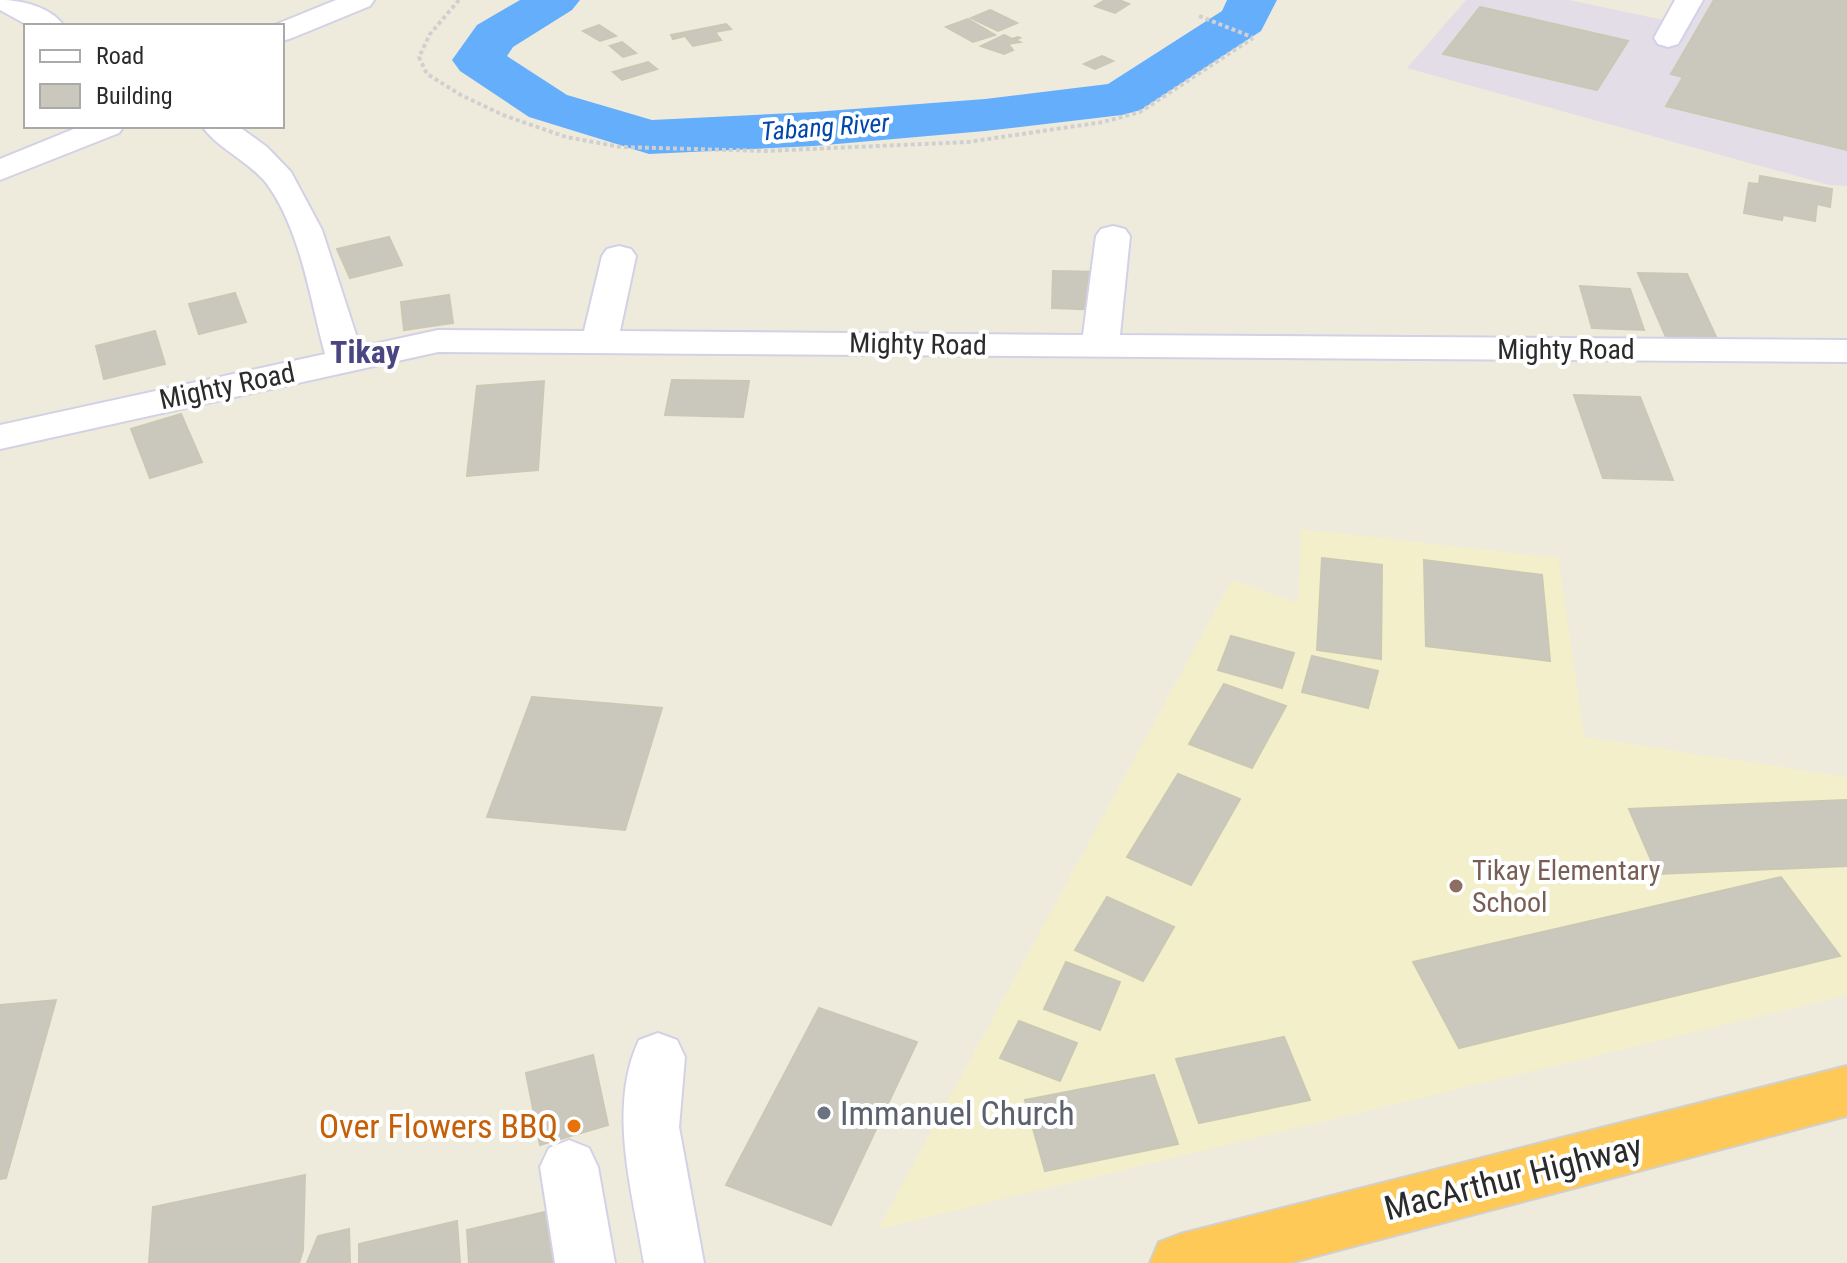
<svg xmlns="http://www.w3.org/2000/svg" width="1847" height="1263" viewBox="0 0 1847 1263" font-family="'Roboto Condensed',sans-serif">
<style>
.industrial{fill:#e2dde6}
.education{fill:#f2efca}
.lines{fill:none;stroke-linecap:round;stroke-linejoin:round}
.river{fill:#64aefc;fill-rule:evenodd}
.building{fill:#cac8bc;stroke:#cac8b5;stroke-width:2}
.minor-casing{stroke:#d2d1e6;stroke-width:4}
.highway-casing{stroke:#d0d0d0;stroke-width:4}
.path{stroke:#d0d0d0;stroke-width:4;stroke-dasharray:4 3;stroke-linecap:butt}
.minor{fill:#fff;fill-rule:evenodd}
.highway{fill:#ffc957;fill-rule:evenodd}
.education-dot{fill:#8d6e63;stroke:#fff;stroke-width:3}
.worship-dot{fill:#6b7280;stroke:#fff;stroke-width:3}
.food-dot{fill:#e8710a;stroke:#fff;stroke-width:3}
.labels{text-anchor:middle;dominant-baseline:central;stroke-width:8;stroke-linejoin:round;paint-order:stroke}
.far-water-label{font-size:26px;font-style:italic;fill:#0046ab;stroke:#fff}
.street-label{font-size:28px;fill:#2b2b2b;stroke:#fff}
.education-label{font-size:28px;fill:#785e54;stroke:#fff;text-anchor:start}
.quarter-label{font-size:32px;font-weight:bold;fill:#4a4681;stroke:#fff}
.near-worship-label{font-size:34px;fill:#5b616d;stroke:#fff;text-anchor:start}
.near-food-label{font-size:34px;fill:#c56008;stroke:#fff;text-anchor:end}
.near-street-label{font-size:34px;fill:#2b2b2b;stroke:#fff}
</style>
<rect width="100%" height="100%" fill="#efebdc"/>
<path class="industrial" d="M1466,0h103l118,25 14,-25h146v186l-18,-1 -422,-117z"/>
<path class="education" d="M1301,529l257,29 26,179 263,40v218l-969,234 354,-649 66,23z"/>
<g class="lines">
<path class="river" d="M520,0h60l-8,10 -59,37 -6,9 60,39 85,25 162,-8 171,-13 123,-15 114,-73 5,-11h50l-16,31 -120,79 -19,5 -137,16 -171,15 -165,8 -120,-37 -69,-46 -8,-11 25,-35z"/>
</g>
<g class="building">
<path d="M1105,0h14l10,4 -14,9 -20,-7z"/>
<path d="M1714,0h133v150l-181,-44 17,-29 -12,-3z"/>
<path d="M1480,7l148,34 -31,49 -154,-36z"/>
<path d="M990,10l27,13 -19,8 -27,-13z"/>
<path d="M968,19l27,16 -22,7 -27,-15z"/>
<path d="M726,24l5,5 -16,3 6,8 -28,6 -8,-10 -12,3 -2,-4z"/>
<path d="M599,25l17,11 -16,5 -17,-10z"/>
<path d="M1004,35l8,4 6,-2 2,1 -5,2 5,2 -12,2 5,6 -9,4 -23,-8z"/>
<path d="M622,42l14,11 -13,4 -13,-11z"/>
<path d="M1102,56l11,5 -18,8 -11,-5z"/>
<path d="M648,62l9,7 -35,11 -9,-8z"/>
<path d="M1760,176l72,13 -2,18 -13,-3 -2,17 -32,-6 -1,5 -38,-7 5,-30 10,1z"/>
<path d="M389,237l13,28 -52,13 -13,-29z"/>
<path d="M1053,271l51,1v38l-52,-2z"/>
<path d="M1638,273l49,1 30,65 -51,-2z"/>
<path d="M1580,286l50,3 14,41 -52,-2z"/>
<path d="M235,293l11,29 -47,12 -10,-30z"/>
<path d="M449,295l4,28 -49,7 -3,-28z"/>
<path d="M155,331l10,33 -61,15 -8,-33z"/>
<path d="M672,380l77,1 -6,36 -78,-2z"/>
<path d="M544,381l-6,89 -71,6 10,-90z"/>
<path d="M1574,395l66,2 33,83 -70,-2z"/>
<path d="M181,414l21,48 -52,16 -19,-49z"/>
<path d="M1322,558l60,7 -1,94 -64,-9z"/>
<path d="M1424,560l118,15 8,86 -124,-15z"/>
<path d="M1231,636l63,17 -12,35 -64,-18z"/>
<path d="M1312,656l66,15 -10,37 -66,-16z"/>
<path d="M1224,684l62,22 -34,62 -63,-24z"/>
<path d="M532,697l130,11 -37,122 -138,-13z"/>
<path d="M1178,774l62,25 -49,86 -64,-28z"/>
<path d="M1847,800v66l-190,8 -28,-65z"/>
<path d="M1781,877l59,79 -381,92 -46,-86z"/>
<path d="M1107,897l67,30 -31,54 -68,-31z"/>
<path d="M1066,962l54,20 -20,48 -56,-21z"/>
<path d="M56,1000l-50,178 -6,1v-174z"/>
<path d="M819,1008l98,34 -86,183 -105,-40z"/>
<path d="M1019,1021l58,22 -17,38 -60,-23z"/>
<path d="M1284,1037l26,63 -111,23 -23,-64z"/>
<path d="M593,1055l15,70 -68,20 -14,-72z"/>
<path d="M1154,1075l24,69 -133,27 -20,-71z"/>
<path d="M305,1175l-2,75 -4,13h-150l4,-56z"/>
<path d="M549,1211l6,52h-86l-2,-33z"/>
<path d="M457,1221l3,42h-101v-19z"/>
<path d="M349,1229l1,34h-43l11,-27z"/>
</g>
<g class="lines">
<defs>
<g id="minor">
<path d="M0,0c22,0 51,7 64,26h-35l-29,-16z"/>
<path d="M336,0h38l-4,6 -78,32 -10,3v-15h-10z"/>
<path d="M1675,0h28l-25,44 -10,3 -10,-3 -4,-6z"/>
<path d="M81,126h43l-5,7 -119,47v-21z"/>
<path d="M202,126h36l29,21 24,25 31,58 38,117 78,-17 146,1 18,-75 5,-7 12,-3 12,3 5,7 -16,75 463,4 13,-99 5,-7 12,-3 12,3 5,7 -10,99 727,5v22l-1409,-10 -438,97v-24l325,-71c-15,-55 -24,-123 -58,-170 -18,-23 -49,-35 -65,-58z"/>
<path d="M658,1033l19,7 8,17 -6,70 25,136h-60c-11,-70 -37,-155 -5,-223z"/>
<path d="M569,1140l20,8 9,19 17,96h-60l-15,-96 9,-19z"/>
</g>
<path id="highway" d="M1847,1066v50l-557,147h-140l9,-21 21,-8z"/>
</defs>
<use href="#minor" class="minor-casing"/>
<use href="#highway" class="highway-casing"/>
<g class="path">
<path d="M459,0l-29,34 -11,23 8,17 34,21 42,20 63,22 55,10 145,4 202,-9 135,-20 37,-10 113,-74"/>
<path d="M1199,16l53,21"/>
</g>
<use href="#minor" class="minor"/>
<use href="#highway" class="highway"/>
</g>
<circle class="education-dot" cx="1456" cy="886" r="8"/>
<circle class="worship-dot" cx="824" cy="1113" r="8"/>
<circle class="food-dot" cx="574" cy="1126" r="8"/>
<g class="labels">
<g class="far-water-label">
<text transform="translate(825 127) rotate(-4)">Tabang River</text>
</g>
<g class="street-label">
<text transform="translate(918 344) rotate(1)">Mighty Road</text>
<text x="1566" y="349">Mighty Road</text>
<text transform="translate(227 386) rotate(-12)">Mighty Road</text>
</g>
<g class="education-label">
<text x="1472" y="870">Tikay Elementary<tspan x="1472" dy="32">School</tspan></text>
</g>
<g class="quarter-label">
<text x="365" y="352">Tikay</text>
</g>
<g class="near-worship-label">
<text x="840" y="1113">Immanuel Church</text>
</g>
<g class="near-food-label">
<text x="558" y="1126">Over Flowers BBQ</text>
</g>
<g class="near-street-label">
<text transform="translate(1513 1177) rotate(-14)">MacArthur Highway</text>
</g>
</g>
<rect x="24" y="24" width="260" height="104" fill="#ffffff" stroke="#aaaaaa" stroke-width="2"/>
<rect x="40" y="50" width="40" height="12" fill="#ffffff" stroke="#aaaaaa" stroke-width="2"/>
<text x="96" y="64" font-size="24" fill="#2b2b2b">Road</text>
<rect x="40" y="84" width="40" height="24" fill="#cac8bc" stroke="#aaaaaa" stroke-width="2"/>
<text x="96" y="104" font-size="24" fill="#2b2b2b">Building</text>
</svg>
